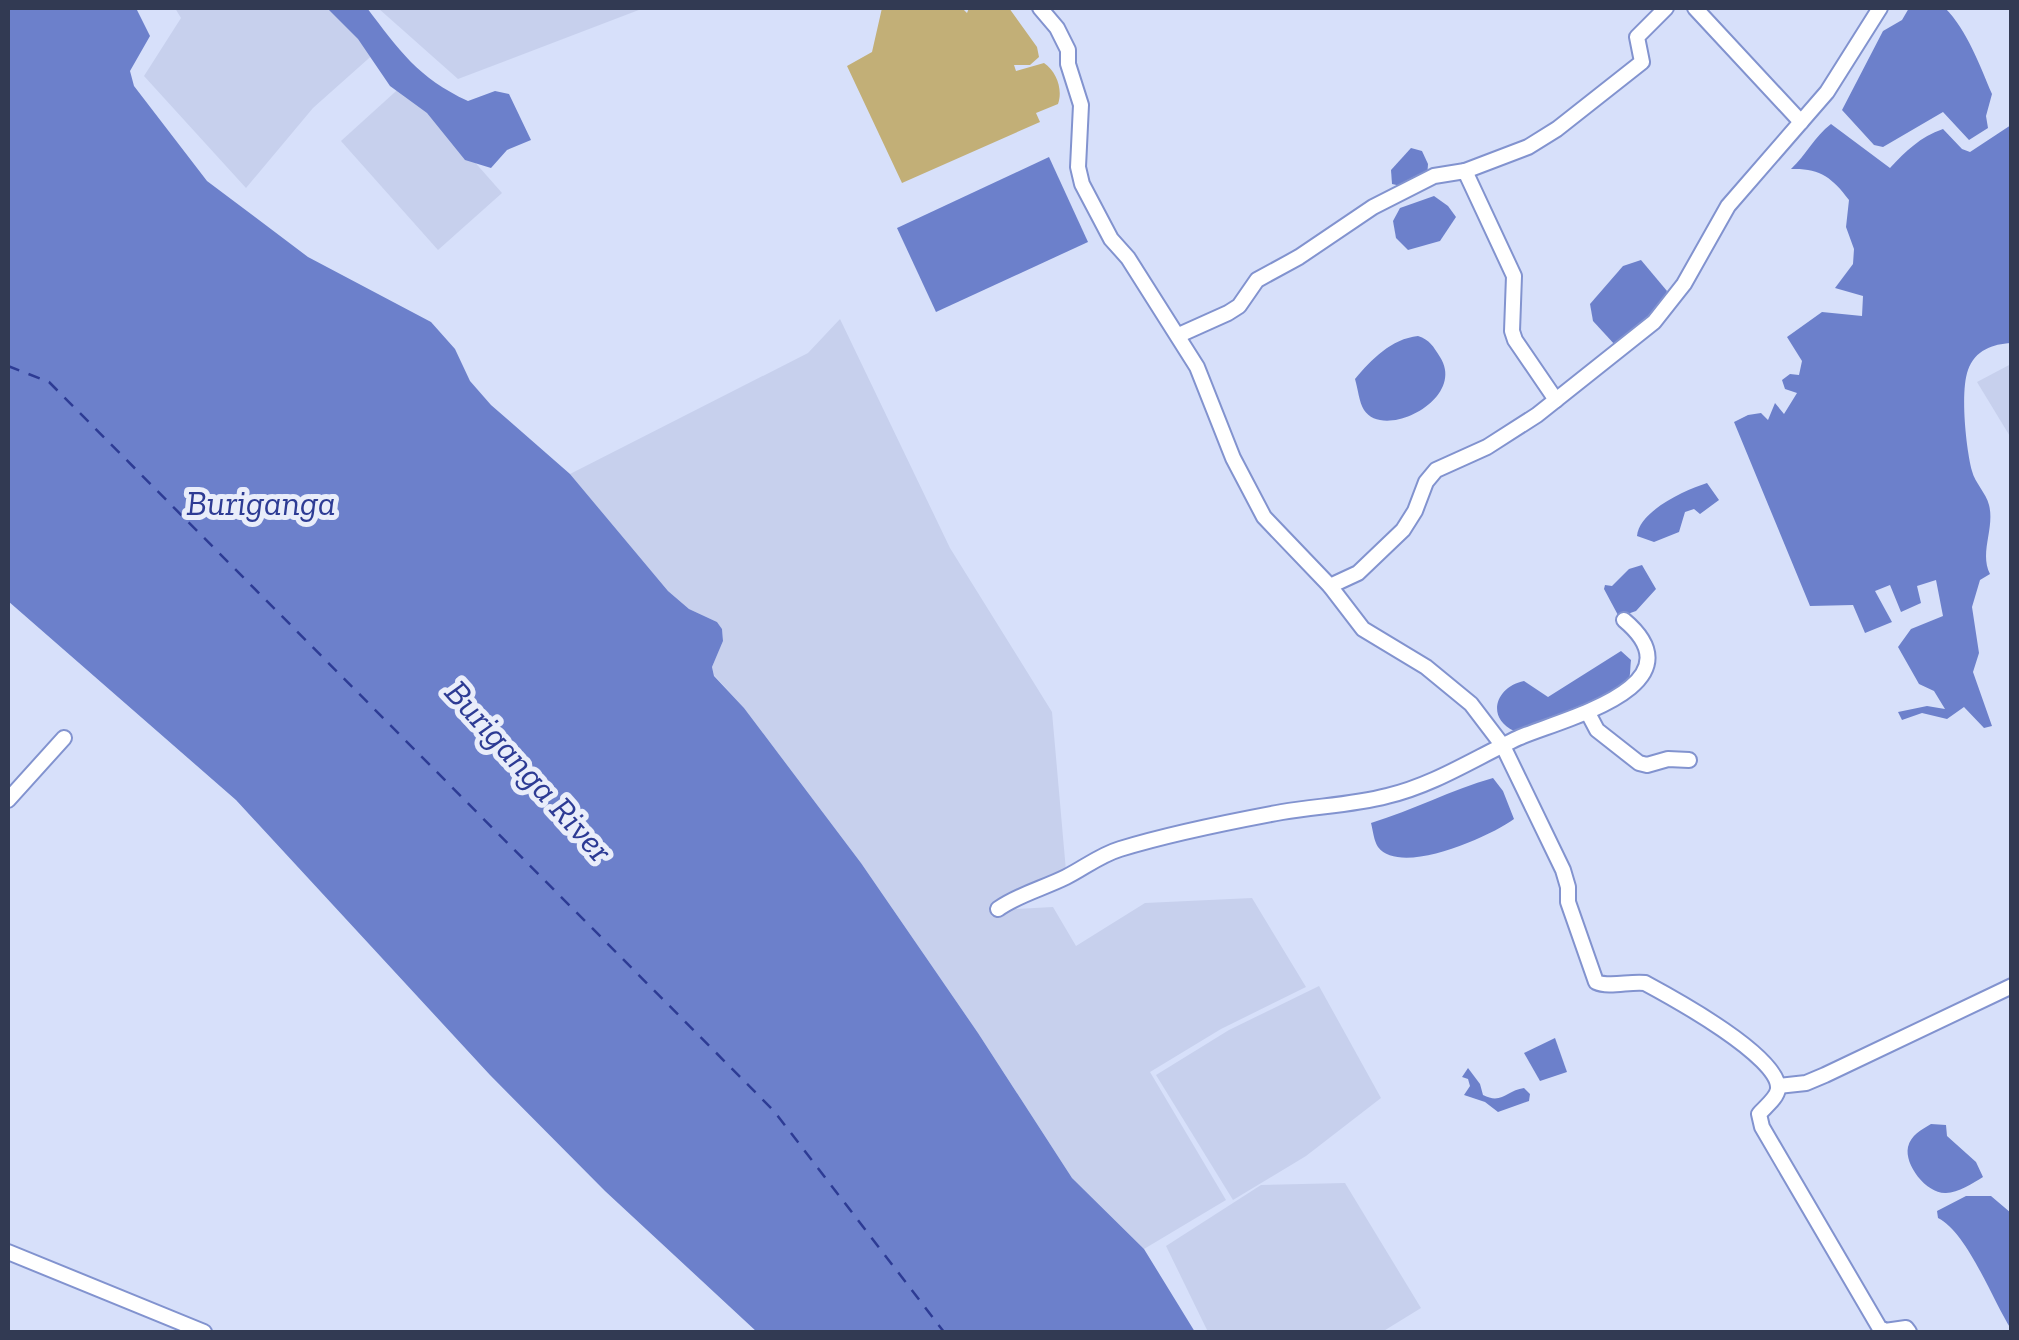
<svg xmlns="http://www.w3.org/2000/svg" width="2019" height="1340" viewBox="0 0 2019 1340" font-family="'Zilla Slab',serif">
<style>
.built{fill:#c7d0ed}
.green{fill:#c2af77}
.water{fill:#6c80cb}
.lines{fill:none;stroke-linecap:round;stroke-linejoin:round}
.ferry{stroke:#2d3b94;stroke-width:2.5;stroke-dasharray:12 10;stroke-linecap:butt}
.minor-casing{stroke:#8293cf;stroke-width:18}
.minor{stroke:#fff;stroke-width:14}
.labels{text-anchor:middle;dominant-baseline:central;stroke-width:10;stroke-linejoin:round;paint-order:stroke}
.water-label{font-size:35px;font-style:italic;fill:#2d3b94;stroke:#e9edfa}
</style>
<rect width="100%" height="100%" fill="#d7e0fa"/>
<g class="built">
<path d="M175,8h160l42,43 -64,57 -67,80 -102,-112 37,-58z"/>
<path d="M378,8h266l-186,71z"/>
<path d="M405,83l97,110 -64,57 -97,-109z"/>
<path d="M840,319l110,229 102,164 14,159 55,-16 -107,54 39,-2 23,39 69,-43 107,-5 54,89 -85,42 -71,43 76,128 -82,49 -72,-71 -94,-145 -117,-170 -117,-155 -30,-33 -2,-8 11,-26 -1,-12 -5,-7 -28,-13 -21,-18 -98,-117 238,-121z"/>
<path d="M2011,364v74l-34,-56z"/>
<path d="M1319,986l62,112 -75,58 -73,44 -77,-125 73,-45z"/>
<path d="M1345,1183l76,125 -39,24h-174l-42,-86 95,-61z"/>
</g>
<path class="green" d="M882,8h80l5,5 2,-5h40l28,39 2,10 -9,8h-16l2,6 28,-8c13,9 19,27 14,41l-22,9 4,9 -138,61 -55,-117 25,-14z"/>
<g class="water">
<path d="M8,8h128l14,28 -20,35 4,15 73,95 101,76 123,65 24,27 15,32 21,24 79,69 98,117 21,18 28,13 5,7 1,12 -11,26 2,9 30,32 117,155 117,170 94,145 72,71 51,83h-438l-152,-141 -115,-116 -254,-275 -228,-199z"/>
<path d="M327,8h40c32,42 51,70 101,93l27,-10 14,3 22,46 -24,10 -16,18 -26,-8 -38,-47 -37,-27 -32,-47z"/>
<path d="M1909,8h36c22,22 35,58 47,86l-6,22 2,12 -19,12 -26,-28 -60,35 -9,-2 -32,-35 41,-79 19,-11z"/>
<path d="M1831,124l59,44c16,-17 30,-31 53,-39l19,20 8,3 41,-27v218c-18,1 -36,7 -43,27 -8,22 -2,78 4,101 3,12 14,22 17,34 6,23 -10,48 1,69l-10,6 -8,27 7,46 -6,19 19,54 -8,2 -20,-21 -17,12 -25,-6 -20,7 -4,-8 29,-6 18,3 -11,-18 -15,-7 -21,-37 13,-18 32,-13 -7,-36 -19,6 4,17 -20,9 -11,-27 -15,6 17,31 -27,11 -12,-28 -43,1 -76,-184 14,-7 13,-2 7,7 7,-17 9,11 13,-21 -12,-4 -3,-9 8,-6 9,1 3,-14 -15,-24 35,-25 40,4 1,-20 -28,-8 18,-24 1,-15 -8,-22 3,-27c-17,-23 -30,-32 -58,-31 16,-15 23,-32 40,-45z"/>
<path d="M1411,148l11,3 6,13 -1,14 -26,8 -9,-2 -1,-14z"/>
<path d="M1049,157l39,85 -152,70 -39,-84z"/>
<path d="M1434,196l14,10 8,11 -16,24 -32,9 -12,-12 -3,-17 7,-13z"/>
<path d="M1641,260l26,31 -11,26 -40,29 -23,-25 -3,-17 33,-38z"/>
<path d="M1418,336c12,4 15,10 22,21 27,42 -56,84 -76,53 -5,-8 -6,-21 -9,-31 17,-20 36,-40 63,-43z"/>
<path d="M1707,483l12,17 -19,14 -6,-5 -9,3 -6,20 -25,10 -17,-6c2,-25 48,-46 70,-53z"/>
<path d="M1642,565l14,24 -20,22 -17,6 -15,-28 1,-4 7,1 17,-17z"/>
<path d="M1621,651l10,9c-1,7 0,18 -4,24 -13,22 -89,38 -113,47 -28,-13 -19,-44 10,-50l24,16z"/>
<path d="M1493,778l10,13 11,28c-23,17 -113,58 -136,28 -4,-6 -5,-16 -7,-24 42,-13 80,-33 122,-45z"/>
<path d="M1555,1038l12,34 -27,9 -16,-28z"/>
<path d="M1468,1068l12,16 3,11c19,10 24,-5 41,-7l6,6 -1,7 -31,11 -13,-10 -21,-7 6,-9 -2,-7 -6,-2z"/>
<path d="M1931,1124l15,1 1,11 29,26 7,15c-10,6 -25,16 -37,16 -19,1 -42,-28 -38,-46 3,-12 13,-17 23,-23z"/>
<path d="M1966,1196h25l20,17v116c-18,-28 -44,-97 -73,-111l-1,-7z"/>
</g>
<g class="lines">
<path class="ferry" d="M8,366l41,16 725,729 170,221"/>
<defs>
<g id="minor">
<path d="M1040,8l17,20 11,22v14l13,41 -3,62 4,17 29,55 17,19 69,109 36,91 31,59 66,69 33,43 63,38 45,37 32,42 60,124 5,17v15l28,80c13,6 34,-1 49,1 26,14 136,74 133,106 -1,9 -13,18 -19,25l3,13 117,200 6,4 21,-3 3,4"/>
<path d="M1695,8l106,114"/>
<path d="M1465,171l63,-24 29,-18 85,-67 -5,-25 29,-29"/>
<path d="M1179,335l49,-22 11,-7 18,-26 42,-23 74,-50 61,-31 31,-5 49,105 -2,55 3,9 41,60"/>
<path d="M1330,586l28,-13 45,-43 12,-19 11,-29 10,-12 51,-23 50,-32 117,-93 30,-38 44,-78 99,-114 53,-84"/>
<path d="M1588,713l9,17 42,33 8,2 21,-6 21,1"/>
<path d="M8,800l56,-62"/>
<path d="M998,909c19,-14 46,-21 68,-32 18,-9 34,-22 54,-28 52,-16 108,-27 162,-37 35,-6 71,-7 105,-16 47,-11 88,-38 131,-58 40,-18 186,-51 106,-118"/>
<path d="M1778,1086l28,-3 19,-8 187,-89"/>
<path d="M8,1252l196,80"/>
</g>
</defs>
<use href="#minor" class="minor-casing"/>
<use href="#minor" class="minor"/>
</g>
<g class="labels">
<g class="water-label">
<text x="261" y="503">Buriganga</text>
<text transform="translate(529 771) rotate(48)">Buriganga River</text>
</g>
</g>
<rect width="2019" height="1340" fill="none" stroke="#323a53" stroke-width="20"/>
</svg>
